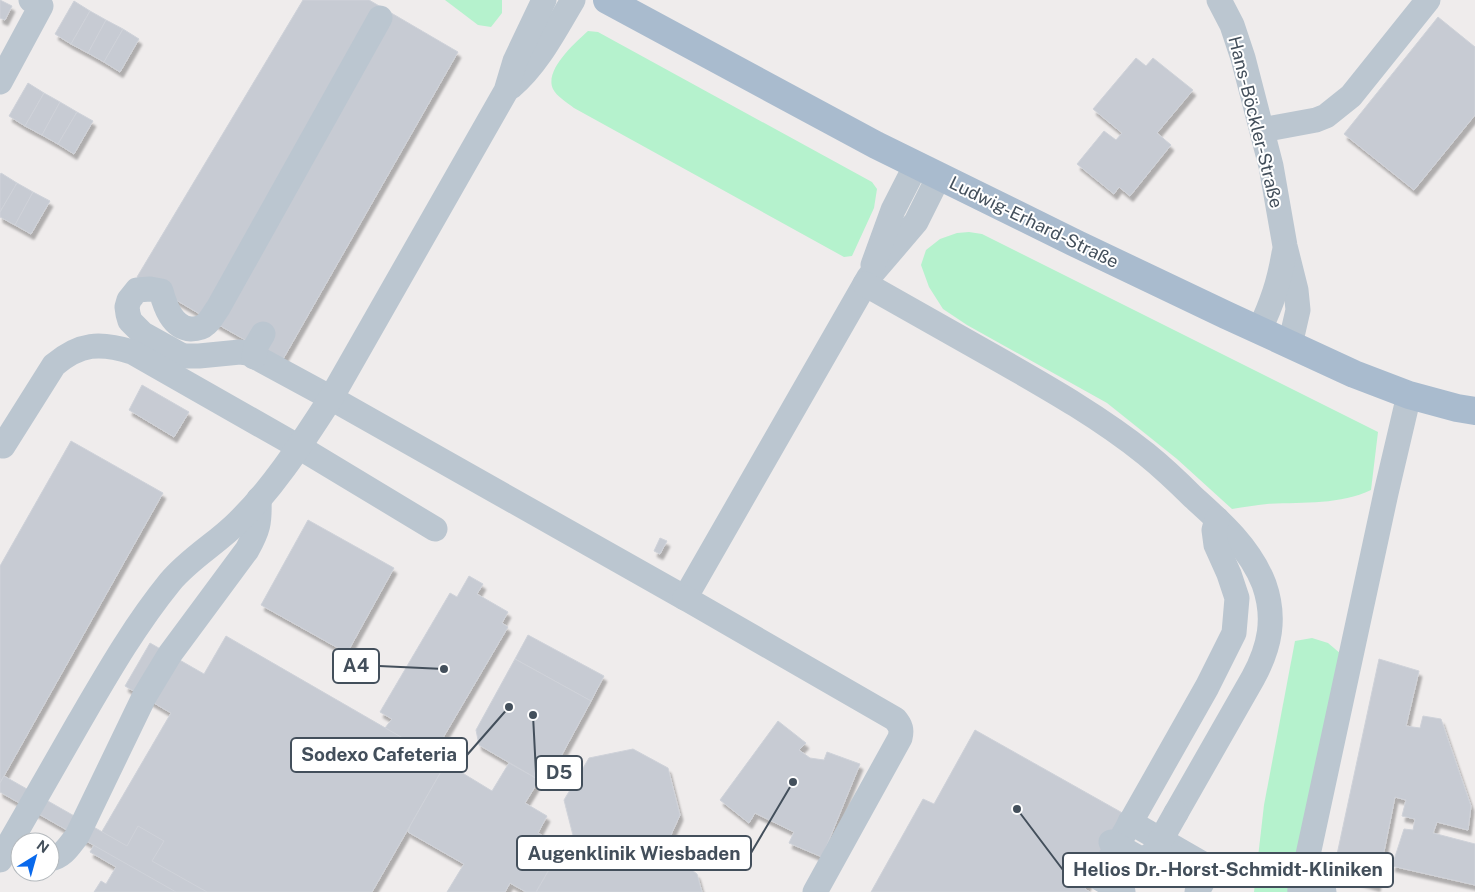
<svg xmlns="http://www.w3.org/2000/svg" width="1475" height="892" viewBox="0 0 1475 892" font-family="'Public Sans',sans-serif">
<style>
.green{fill:#b5f2cd}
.building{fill:#c7cbd3;stroke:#cfd2d9;filter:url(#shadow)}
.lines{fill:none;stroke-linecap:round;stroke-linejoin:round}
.minor{stroke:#bbc6d0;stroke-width:25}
.major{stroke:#a9bbce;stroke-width:28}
.minor-bridge{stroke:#bbc6d0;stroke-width:25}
.labels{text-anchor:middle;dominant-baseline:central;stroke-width:4;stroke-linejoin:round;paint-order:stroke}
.street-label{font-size:18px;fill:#434f5b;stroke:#fff}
.leader{fill:none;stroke:#434f5b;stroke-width:2}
.callout-dot{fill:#434f5b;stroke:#fff;stroke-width:2}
.callout{fill:#fff;stroke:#434f5b;stroke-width:2}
.callout-label{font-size:19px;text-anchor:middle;font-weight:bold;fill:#434f5b}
</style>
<defs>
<filter id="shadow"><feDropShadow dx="3" dy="5.5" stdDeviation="1" flood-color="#0004"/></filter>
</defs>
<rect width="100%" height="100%" fill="#efecec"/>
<g class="green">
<path d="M445,0h57v13l-11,14 -13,-2z"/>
<path d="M588,31l10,1 274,150 5,7 -3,19 -22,48 -8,1 -270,-149c-6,-5 -18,-12 -21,-19 -9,-19 22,-46 35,-58z"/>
<path d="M969,232l13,2 396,198 -7,58c-31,15 -69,12 -104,14 -11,1 -23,3 -35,5l-55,-50 -70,-56 -140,-78 -24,-16 -14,-22 -8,-22 5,-15 14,-11 17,-6z"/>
<path d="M1312,638l16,5 13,11 -53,238h-34l10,-87 31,-164z"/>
</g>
<g class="building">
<path d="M0,0l12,6 -7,14 -5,-2z"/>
<path d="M303,0h66l89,52 -175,307 -27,-13 -46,-26 -73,-43z"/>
<path d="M74,1l16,10 -19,33 -16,-10z"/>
<path d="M90,11l16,9 -18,33 -17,-9z"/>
<path d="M1438,17l37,30v68l-61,75 -70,-56z"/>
<path d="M106,20l17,9 -19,33 -16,-9z"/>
<path d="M123,29l16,10 -19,33 -16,-10z"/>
<path d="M1136,58l10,8 7,-8 40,32 -36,43 14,12 -41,51 -11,-9 -5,7 -37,-30 27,-33 12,9 6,-7 -29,-24z"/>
<path d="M28,83l16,10 -19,33 -16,-10z"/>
<path d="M44,93l16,9 -18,33 -17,-9z"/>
<path d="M60,102l17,10 -19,32 -16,-9z"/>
<path d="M77,112l16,9 -19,33 -16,-10z"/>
<path d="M1,173l16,10 -17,29v-37z"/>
<path d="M17,183l16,9 -18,33 -15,-8v-5z"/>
<path d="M33,192l17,9 -19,33 -16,-9z"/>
<path d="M142,385l47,27 -15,25 -45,-27z"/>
<path d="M71,441l92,52 -163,290v-217z"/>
<path d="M308,520l86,48 -47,85 -86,-48z"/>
<path d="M660,538l7,3 -7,13 -6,-3z"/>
<path d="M469,576l14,8 -6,10 31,18 -6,11 6,4 -71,121 -6,-3 -4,8 -42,-25 7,-9 -12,-7 70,-119 7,4z"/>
<path d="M528,635l76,41 -13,25 -76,-42z"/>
<path d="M226,636l220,127 -74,129h-278l7,-11 5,3 10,-17 -26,-15 81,-139 -46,-27 25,-43 54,31z"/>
<path d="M515,659l76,42 -45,83 -67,-39 -3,-15z"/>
<path d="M1379,659l40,12 -13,55 14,2 3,-12 18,3 30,87 -3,24 -31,-8 -4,11 42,11v41l-83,-19 12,-37 9,1 2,-11 -13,-3 4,-16 -11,-3 -18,89 -44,-13z"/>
<path d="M778,721l28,22 -7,7 11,8 14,2 3,-8 33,12 -38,93 -33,-14 5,-11 -39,-19 -6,10 -29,-23z"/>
<path d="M975,730l151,85 -41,74 5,3h-219l52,-93 11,5z"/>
<path d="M633,749l35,19 12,47 -10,22 8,22 19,15 5,18h-166l26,-45 13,-4 -11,-43 25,-42z"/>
<path d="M446,763l46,28 17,-28 30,17 -14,23 22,13 -9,17 24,14 -26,45h-10l-16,-9 -5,9h-58l17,-28 -56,-32 2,-6z"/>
<path d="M4,776l123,70 11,-20 26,15 -12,20 55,31h-31l-176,-100v-9z"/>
</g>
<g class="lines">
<g class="minor">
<path d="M1219,0l13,25 11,33 28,108 14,80 11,44 2,20 -8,35"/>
<path d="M380,18l-162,290c-4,5 -7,12 -12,16 -4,4 -10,5 -15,5 -19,-1 -26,-23 -30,-38l-11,-2 -13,1 -8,10 -2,7 1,7 2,7 13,13 36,20 6,2h14l41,-4 8,1 83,45 354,200 180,-314 4,-7 47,-55 23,-46"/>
<path d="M0,82l41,-76 -10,-6"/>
<path d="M511,87c27,-23 44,-57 62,-87"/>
<path d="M1262,130l54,-10 10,-4 25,-20 77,-96"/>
<path d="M873,265l20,-55 23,-45"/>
<path d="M865,284c46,26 92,52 138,78 49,28 98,56 143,92 16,13 32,28 47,43 28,25 57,51 71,87 12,34 6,63 -11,94l-77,135"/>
<path d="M1259,331c13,-28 20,-48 25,-78"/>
<path d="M254,357l2,-11 7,-12"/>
<path d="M3,446l51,-81c26,-22 46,-23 78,-13l167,95 136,82"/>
<path d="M685,598l210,121c6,7 7,11 5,19l-85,154"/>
<path d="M1130,822l80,46 -13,24"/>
<path d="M50,859c13,-2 19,-13 27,-23l67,-139 26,-43 77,-104c11,-20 13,-27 12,-51"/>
<path d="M0,860c26,-46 53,-92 79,-138 28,-48 56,-97 91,-140 20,-24 46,-38 68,-60 37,-36 65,-81 93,-124l175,-307 9,-30 29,-61"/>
<path d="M1300,889l24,3"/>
<path d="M1123,892l-24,-14 108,-191 27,-54 3,-35 -8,-24 -13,-29 -2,-15 3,-11"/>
<path d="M1300,892l86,-399 23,-98"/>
</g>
<path class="major" d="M607,0l269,145 201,99 149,71 128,59 55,21 48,13 18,3"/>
<path class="minor-bridge" d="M1111,842l28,16 6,1 9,-7 22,-39"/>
</g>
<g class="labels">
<g class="street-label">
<text transform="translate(1256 122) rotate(76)">Hans-Böckler-Straße</text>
<text transform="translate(1034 222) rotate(26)">Ludwig-Erhard-Straße</text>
</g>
</g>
<path class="leader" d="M444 669L379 666M509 707L467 755M533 715L536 773M793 782L751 853M1017 809L1063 870"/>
<g class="callout-dot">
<circle cx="444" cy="669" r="5"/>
<circle cx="509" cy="707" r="5"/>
<circle cx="533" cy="715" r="5"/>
<circle cx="793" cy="782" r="5"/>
<circle cx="1017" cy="809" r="5"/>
</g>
<g class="callout">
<rect x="333" y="649" width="46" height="34" rx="5"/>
<rect x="291" y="738" width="176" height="34" rx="5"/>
<rect x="536" y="756" width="46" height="34" rx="5"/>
<rect x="517" y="836" width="234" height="34" rx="5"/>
<rect x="1063" y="853" width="330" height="34" rx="5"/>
</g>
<g class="callout-label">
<text x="356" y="672">A4</text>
<text x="379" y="761">Sodexo Cafeteria</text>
<text x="559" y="779">D5</text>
<text x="634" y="860">Augenklinik Wiesbaden</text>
<text x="1228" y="876">Helios Dr.-Horst-Schmidt-Kliniken</text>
</g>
<g transform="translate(35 857) rotate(37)"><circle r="24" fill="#ffffff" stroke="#b4b9bd"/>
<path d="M0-4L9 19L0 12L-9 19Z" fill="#0969ec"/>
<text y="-8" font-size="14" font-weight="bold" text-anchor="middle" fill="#434f5b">N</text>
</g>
</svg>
